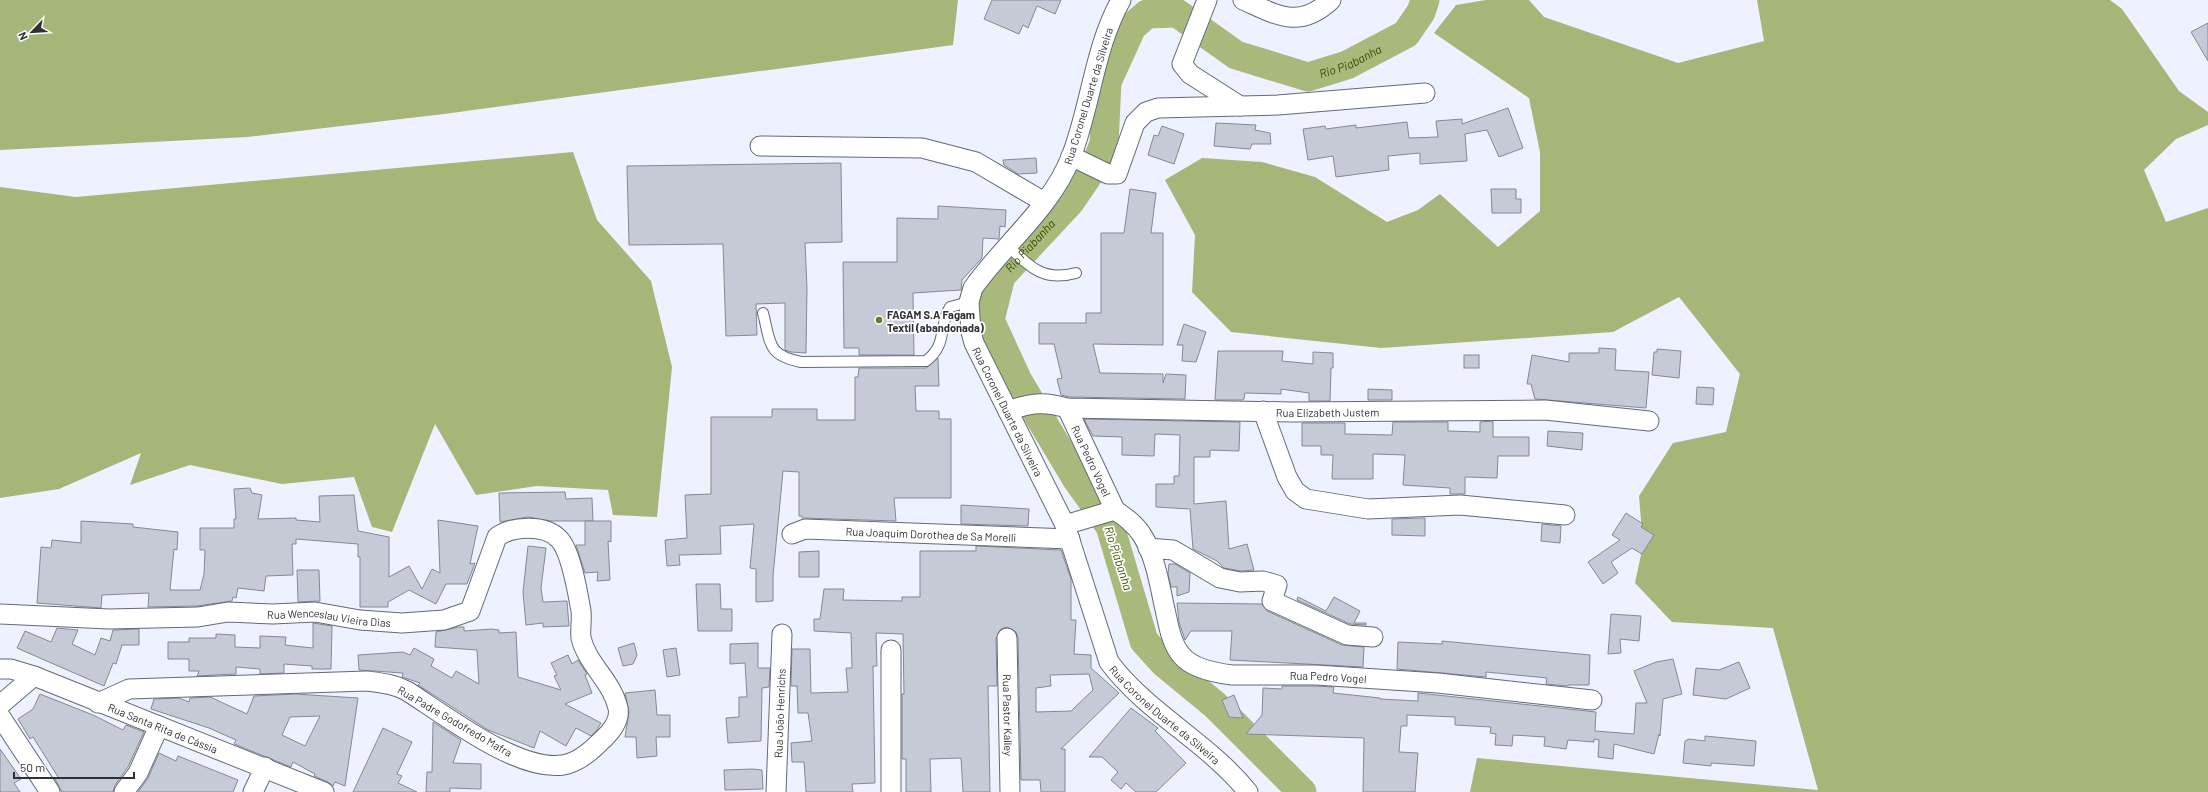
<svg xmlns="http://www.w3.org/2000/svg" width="2208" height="792" viewBox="0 0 2208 792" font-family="Barlow,sans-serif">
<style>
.forest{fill:#a4b778}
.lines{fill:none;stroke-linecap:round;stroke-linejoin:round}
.river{stroke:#a7ba7b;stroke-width:29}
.building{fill:#c4cad6;stroke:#848994;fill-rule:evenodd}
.service-casing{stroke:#646974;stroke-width:12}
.minor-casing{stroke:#646974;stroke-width:21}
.service{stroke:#fff;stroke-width:10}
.minor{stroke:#fff;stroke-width:19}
.poi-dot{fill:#677b2c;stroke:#fff;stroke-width:1.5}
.labels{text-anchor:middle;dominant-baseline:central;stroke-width:3.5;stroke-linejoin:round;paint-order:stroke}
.street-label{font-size:11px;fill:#2e3035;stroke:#fff}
.poi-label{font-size:11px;font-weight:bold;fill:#2e3035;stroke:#fff;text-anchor:start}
.water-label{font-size:12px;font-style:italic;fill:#3a4900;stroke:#fff}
</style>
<rect width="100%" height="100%" fill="#ecf2ff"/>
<g class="forest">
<path d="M0,0h958l-5,45 -509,69 -197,23 -247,13z"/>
<path d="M1486,0h43l15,17 134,46 86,-22 -7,-41h353l12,9 57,82 29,21v13l-32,14 -32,31 22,52 42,-14v584h-738l7,-34 341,32 -45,-162 -101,-6 -37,-39 8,-38 -4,-49 34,-53 53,-11 14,-58 -61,-77 -66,35 -232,16 -150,-16 -39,-40 3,-57 -30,-55 37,-22 60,4 53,15 72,45 31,-12 22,-16 58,53 42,-36v-59l-11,-54 -95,-65 22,-28z"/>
<path d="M573,152l24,68 54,61 21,86 -15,150 -44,-2 -5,-25 -71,-4 -61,9 -41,-71 -43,108 -20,-5 -18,-50 -72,7 -92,-19 -60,20 11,-32 -82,36 -59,9v-311l76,10z"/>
</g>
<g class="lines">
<path class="river" id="s1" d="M1302,792l-87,-87 -51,-42 -20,-22 -34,-115 -34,-48 -58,-97 -28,-61 11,-44 69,-74 26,-38 8,-20 3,-62 25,-55 15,-13 30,-1 59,42 72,22 39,-12 59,-31 15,-22 4,-12"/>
</g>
<g class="building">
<path d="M992,0h69l-6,14 -18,-8 -9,22 -5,-3 -4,9 -35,-15z"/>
<path d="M2208,23v38l-17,-29z"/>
<path d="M1508,108l15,40 -24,9 -12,-27 -22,4 2,27 -47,3v-11l-32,3 1,14 -53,7 -3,-21 -25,4 -5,-31 22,-3 1,3 30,-4v3l51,-6 2,16 29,-1 -2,-16 26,-2v5z"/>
<path d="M1216,123l40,2 -1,5 15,3 1,11h-19l-2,5 -36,-3z"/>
<path d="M1162,126l22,8 -10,30 -26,-9 6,-20 4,1z"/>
<path d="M1036,158l1,15 -19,1 -14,-9 -1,-5z"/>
<path d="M841,163l1,79 -37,1 2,45 -1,65 -15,-1 -6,-2v-47l-29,1 1,31 -31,1 -3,-92 -94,1 -2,-79z"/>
<path d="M1130,189l26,4 -5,40h12v112l-70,-1 7,29 63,1v9l3,-9 20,1 -1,24 -116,-2 -8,-2 -4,-16 5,-1 -8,-34h-15v-21h47v-10h15v-80h23z"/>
<path d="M1491,189h25v10h5v14h-29z"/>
<path d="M938,206l68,4 -1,17 -5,-1 -1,13 -16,-1 -1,20 -20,22 -1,10 -48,3 1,62h-55v-7h-15l-1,-86h54v-44l41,1z"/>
<path d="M1184,324l22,8 -10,30 -14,-1 1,-16h-6z"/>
<path d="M1599,348l17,1 -1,21 34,2 -3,36 -111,-9 -4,-15h-4l5,-29 37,7v-9h30z"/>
<path d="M1657,349l24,2 -2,27 -27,-3 2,-23h3z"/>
<path d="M1218,351h65l-1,10 31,3v-12l20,1v15h-2l-1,33h-21v-8l-28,-4v5l-36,-1 -1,6 -2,1h-27z"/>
<rect x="1464" y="355" width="15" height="13"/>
<path d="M938,358l1,28h-24l1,25h23v8h12v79h-57l2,23 -94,-3v-2h-3v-44l-16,-1 -10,105v25l-17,1v-33l-6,-1 4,-44 -34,2 1,28 -42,1 1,10 -13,1 -2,-26 22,-2 -2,-43 26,-1v-77h61v-8h45v11h38v-43h3l1,-9h67z"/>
<path d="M1697,387l17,1 -1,17 -17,-1z"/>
<path d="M1368,389l24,1v10h-24z"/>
<path d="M1084,419l156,3 -1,29 -29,-1v7h-16v47l32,-3 3,48 18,-5 7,26 -13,1 -17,-3 -7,-7 -24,-12 -3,-40 -34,-2v-23h18v-8h5l1,-41 -25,-1 -1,22 -32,-1v-18l-29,-1z"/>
<path d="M1493,421v16h36v19h-31l-1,22 -32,-1v17h-15v-6l-47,-3 2,-30 -32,-1v25h-41l1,-24h-12v-9h-19v-23h43v11l47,1 1,-13h55v9l32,1v-10z"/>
<path d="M1548,431l35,2 -1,17 -35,-4z"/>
<path d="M250,488l2,5 10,2 -4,24 38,-1v2l24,2 -1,-26 35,-1 4,36 31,6v40l20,-11 13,23 10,-20 8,4 -2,-53 40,6 -8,38 5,-1 -8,21h-21l-10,20 -27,-14 -21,12v5h-28v-50h-2v-13l-62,-5v5h-4l1,31 -27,1 -2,15 -26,-3 -2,10 -3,-1 -1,4 -35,5 -49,1 1,-14 -47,2 -1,13 -64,-5 4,-56 10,1 1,-8 29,3v-22l52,3v3l45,5 -1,18 -3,-1 -4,41h30l4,-16 1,-24h-5v-22h34v-9h2l-2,-30z"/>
<path d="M565,492l1,7 26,-1 1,23h-42l-23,-4 -28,5 -1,-29z"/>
<path d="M961,505l68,4 -1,17 -67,-2z"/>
<path d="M1626,513l17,11 -2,3 13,8 -12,19 -10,-6 -21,14 7,11 -15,11 -15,-22 32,-22 -8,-5z"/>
<path d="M1425,518v18l-33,-1v-16z"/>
<path d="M585,521h26v21l-3,-1 2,39 -13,1 1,-9 -13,1 -9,-28h9z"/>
<path d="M1542,524l19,2 -1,17 -19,-2z"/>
<path d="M528,546l18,2 -5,40 2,14 24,-1 2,25 -26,1v-4l-17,2 -3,-33z"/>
<path d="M976,546l85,4 10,29v41h5l-2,34 17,1v13l28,25 -58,56h4v43h-24l-1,-12h-19l-3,-142 -2,-6 -9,-5 -6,2 -5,9 1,48h-9l2,106h-27l-2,-34 -31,1 1,33h-25v-33h-4v-65h2l-1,-60 -27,-1 1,33h-4l2,117 -23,1 1,8h-47l-2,-30h-12l-1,-19 21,-2 -4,-28h-10l-1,-27h-6l1,-37h18l1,44 37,-1 -2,-24h6l-1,-35 -37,-2v-12h6l4,-30h20l-1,11 59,1v-4h18v-46h56zM1089,674l4,16 -22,21 -35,1v-24l15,-2 -1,-11z"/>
<path d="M819,551v26h-20v-25z"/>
<path d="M1169,564h6l15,9 -1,19 -12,4v-9h-6l-3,-13z"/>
<path d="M297,570h22l1,31 -22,1z"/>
<path d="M696,584h24l1,25h11v22h-34z"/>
<path d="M1298,597l28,14 8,-14 26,14 -6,12h12v2l-16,-1 -53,-24z"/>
<path d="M1177,603l85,1 5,7 75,34 22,2 -1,20 -133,-7 2,-29h-41l-6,9 -6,-18z"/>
<path d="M1611,614l30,2 -2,25 -19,-2 1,14 -13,1z"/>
<path d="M313,623l19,3 -1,43h-19v-3l-28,-2v9l-24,1v-5l-24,-2v7l-39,2 2,-5h-10v-12h-21v-17h21v-4h27v-4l19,1v12l25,1v-12l26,1 -1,8 28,3z"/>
<path d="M459,627h5v4l28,-2 7,1v3l17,-1 2,45 43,13 -7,-14 3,-1 -6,-12 17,-8 4,9 6,-4 9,14 -2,1 7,18 -27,11 36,19 -4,7 -6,6 -15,-8 -10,18 -26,-15 -6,17 -46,-18 -70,-45 2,-2 -18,-6 1,-4 -44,-3 -1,-15 45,-3 7,3 4,-7 20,11 -3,7 21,12 4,-7 23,13 -2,-34 -42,-3 1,-15z"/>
<path d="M57,628l21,2 -6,14 23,11 6,-17 9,3 3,-11 26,-1v16h-17l-6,19 -3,-1 -9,23 -87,-38 8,-17 26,11z"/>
<path d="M1442,641l148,14 -1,30h-21v1l-22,-2 1,-6 -61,-6v5l-89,-8 1,-27 44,2z"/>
<path d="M634,643l3,12 -4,9 -10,2 -5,-18z"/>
<path d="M758,643v25h12l-1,19 -7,1 -1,53 -33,2 -2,-25 13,-1v-20h8l-2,-34 -15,1v-20z"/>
<path d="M676,648l4,27 -13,2 -4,-27z"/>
<path d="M1673,659l9,35 -19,5 -3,37 -1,-2 -5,20 -40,-10 -1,15 -15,-2 1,-17 -5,-1v3l-26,-2 -2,9 -22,-3 1,-9 -32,-2 -1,11 -17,-1 1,-11 -6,-1 1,-6 -36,-2v-8l-48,-2v11h-6l-2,26 19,1 -3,39h-52l1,-54 -118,-4 16,-19 1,-27 19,1v-3h34l18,1 -1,6 47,5v1l38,2v-8l178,19 -1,19 39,3 2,-31h11l-13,-32 22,-9z"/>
<path d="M1739,662l11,26 -24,11 -33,-4 3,-27 23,2z"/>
<path d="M655,690l2,25h13v22h-14l1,19 -20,2 -1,-21h-11l4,-25 -4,-19z"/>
<path d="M40,694l53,21 30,15 3,-5 18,7 -16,35 -13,18 -2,7h-51l-7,-13 3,-2 -25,-40 -3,2 -12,-20 15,-10z"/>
<path d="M295,694l63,4 -13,88 -10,-4 -2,4 -5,-4 -14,-6 1,-2 -22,-12 -2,5 -57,-23 2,-4 -27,-12 -58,-19 3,-10 25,-1 10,4 1,-4 20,-1 37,17 7,-18zM320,716l-15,30 -23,-11 8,-18z"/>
<path d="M1234,695l9,23 -14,-1 -7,-17z"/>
<path d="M1131,708l27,20 -3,3 31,32 -30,29h-20l-10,-9 -5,6 -10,-9 7,-8 -16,-15h-13z"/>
<path d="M433,722l28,18 -8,23 28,1v25l-31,-1v4h-24l1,-20h5z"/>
<path d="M383,728l29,14 -15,32 5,2 -4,7 19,9h-64z"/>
<path d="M1705,736l51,5 -2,25 -43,-3v3l-28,-3 2,-22 4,-2 16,2z"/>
<path d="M0,749l21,30 -7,4 6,9h-20z"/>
<path d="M159,753l17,8 2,-5 60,24 -5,12h-95l10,-14z"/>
<path d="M753,769l9,1 1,19 -38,1 -1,-20z"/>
</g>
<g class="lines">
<defs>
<g id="service">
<path d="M1007,245c23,22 36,37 69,28"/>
<path d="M763,313c8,31 4,42 38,49l125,-1c22,-17 12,-34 24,-54l19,-5"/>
</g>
<g id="minor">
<path id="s2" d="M1121,0c-27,48 -30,106 -50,157 -20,51 -67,87 -98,131l-4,14 2,30 3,11 91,182 44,137c38,51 99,80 139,130"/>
<path d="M1207,0l-25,64 8,10 50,32"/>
<path d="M1243,0c34,15 56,30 88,0"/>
<path d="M760,146l162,2 54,14 68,40"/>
<path d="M1071,156l37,18h9l18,-51 11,-11 12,-4 120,-3 147,-12"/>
<path id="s3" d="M1067,408l48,102c10,7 20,14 27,25 14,22 18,53 24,79 3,14 6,31 16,42 11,13 34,17 50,19h84l122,8 154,17"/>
<path id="s4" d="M1008,411c22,-8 36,-10 59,-3l225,4 253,-2 104,11"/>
<path d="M1263,411l24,66 8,14 11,8 62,10 92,-4 105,10"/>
<path d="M1065,525l50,-15"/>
<path id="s5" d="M792,534l13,-5 265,10"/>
<path d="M1148,548l25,2 47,28 20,4 23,-1 14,4 -5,16 75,34 26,2"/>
<path id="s6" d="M0,614l109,5 89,-2 30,-5 45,2 42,-2 45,8 42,3 42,-3 26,-9 27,-74c15,-11 48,-13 62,2 12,12 19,55 22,72 1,9 -1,19 0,27 6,26 31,43 37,70 3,14 -10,27 -19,35 -9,9 -23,20 -36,22 -45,7 -118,-50 -156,-74 -13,-7 -25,-8 -40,-10l-238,8 -31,14"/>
<path id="s7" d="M1007,638l3,154"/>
<path d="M891,650v142"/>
<path id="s8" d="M0,669h11l23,7 290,116"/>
<path d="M0,705l34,-29"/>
<path d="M0,716l50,76"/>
<path d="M124,792l14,-19 21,-47"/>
<path d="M253,792l12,-25"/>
<path id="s9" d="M776,792l6,-158"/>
</g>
</defs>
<use href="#service" class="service-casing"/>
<use href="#minor" class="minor-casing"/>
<use href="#service" class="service"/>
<use href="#minor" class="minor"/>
</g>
<circle class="poi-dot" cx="879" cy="320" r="4"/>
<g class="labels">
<g class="street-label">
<text transform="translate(1088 96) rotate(-73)">Rua Coronel Duarte da Silveira</text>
<text stroke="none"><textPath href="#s2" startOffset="462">Rua Coronel Duarte da Silveira</textPath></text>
<text stroke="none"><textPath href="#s4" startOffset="321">Rua Elizabeth Justem</textPath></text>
<text stroke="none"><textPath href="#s3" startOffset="58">Rua Pedro Vogel</textPath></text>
<text stroke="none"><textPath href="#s5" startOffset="140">Rua Joaquim Dorothea de Sa Morelli</textPath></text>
<text stroke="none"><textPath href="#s6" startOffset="330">Rua Wenceslau Vieira Dias</textPath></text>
<text stroke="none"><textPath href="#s3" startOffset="429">Rua Pedro Vogel</textPath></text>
<text stroke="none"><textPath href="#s9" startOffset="79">Rua João Henrichs</textPath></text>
<text stroke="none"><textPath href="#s2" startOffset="810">Rua Coronel Duarte da Silveira</textPath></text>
<text stroke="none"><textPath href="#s7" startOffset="77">Rua Pastor Kalley</textPath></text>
<text transform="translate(455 721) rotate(30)">Rua Padre Godofredo Mafra</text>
<text stroke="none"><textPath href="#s8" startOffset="174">Rua Santa Rita de Cássia</textPath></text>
</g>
<g class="poi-label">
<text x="887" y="314">FAGAM S.A Fagam<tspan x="887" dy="13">Textil (abandonada)</tspan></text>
</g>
<g class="water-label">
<text stroke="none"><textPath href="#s1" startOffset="1157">Rio Piabanha</textPath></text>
<text stroke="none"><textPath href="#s1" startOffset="665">Rio Piabanha</textPath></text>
<text transform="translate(1119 558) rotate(72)">Rio Piabanha</text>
</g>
</g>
<g transform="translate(32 32) rotate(245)" stroke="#ffffff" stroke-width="3" paint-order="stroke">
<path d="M0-3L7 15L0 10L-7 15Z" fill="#2e3035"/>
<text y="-6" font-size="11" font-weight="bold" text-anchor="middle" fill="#2e3035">N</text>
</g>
<path d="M14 772v6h120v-6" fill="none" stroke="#2e3035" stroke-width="2"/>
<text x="20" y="772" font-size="12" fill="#2e3035" stroke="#ffffff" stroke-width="3" paint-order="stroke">50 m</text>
</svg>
